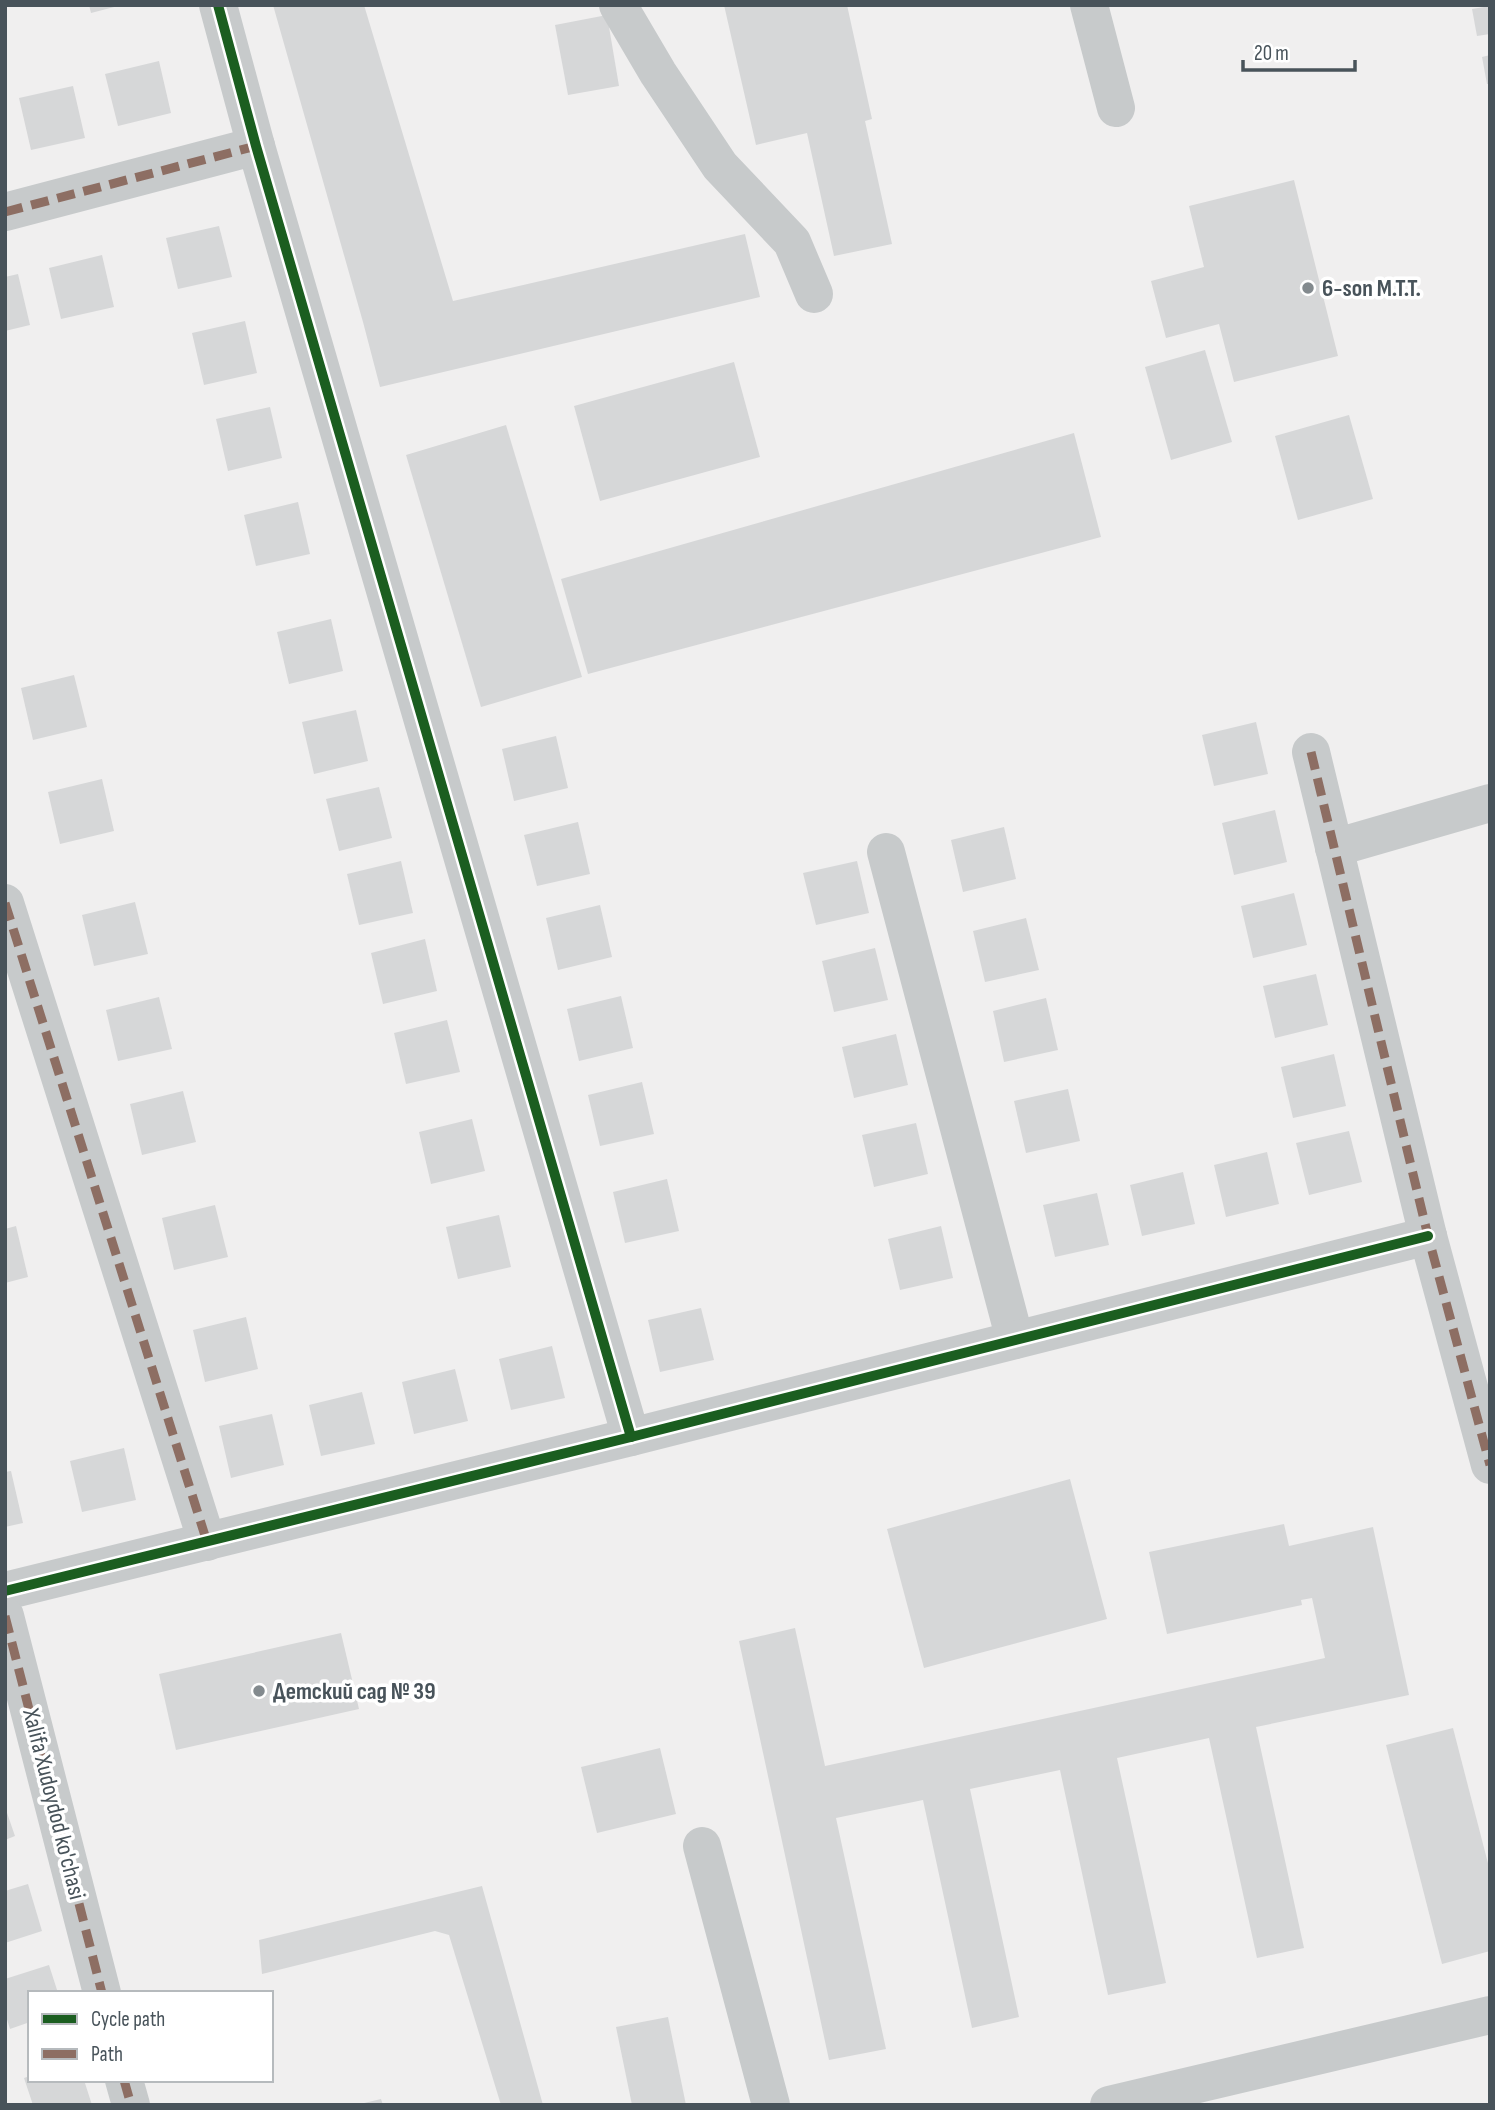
<svg xmlns="http://www.w3.org/2000/svg" width="1495" height="2110" viewBox="0 0 1495 2110" font-family="'Sofia Sans Condensed',sans-serif">
<style>
.building{fill:#d6d7d8}
.lines{fill:none;stroke-linecap:round;stroke-linejoin:round}
.minor{stroke:#c7cacb;stroke-width:38}
.quiet{stroke:#8d6e63;stroke-width:9;stroke-dasharray:18 9;stroke-linecap:butt}
.cycleway-casing{stroke:#fff;stroke-width:15}
.cycleway{stroke:#1b5e20;stroke-width:10}
.poi-dot{fill:#838a8e;stroke:#fff;stroke-width:2.5}
.labels{text-anchor:middle;dominant-baseline:central;stroke-width:7;stroke-linejoin:round;paint-order:stroke}
.poi-label{font-size:24px;font-weight:bold;fill:#48535a;stroke:#fff;text-anchor:start}
.street-label{font-size:24px;fill:#48535a;stroke:#fff}
</style>
<rect width="100%" height="100%" fill="#f0efef"/>
<g class="building">
<path d="M89,5h29v1l-27,7z"/>
<path d="M273,5h91l89,296 292,-67 15,63 -380,90 -17,-65z"/>
<path d="M724,5h123l25,114 -7,2 27,123 -58,12 -27,-123 -51,12z"/>
<path d="M1490,6v28l-13,2 -5,-27z"/>
<path d="M607,15l12,71 -51,9 -13,-70z"/>
<path d="M1490,55v29h-3l-5,-27z"/>
<path d="M159,61l12,52 -53,13 -13,-52z"/>
<path d="M73,86l12,52 -54,12 -12,-52z"/>
<path d="M1294,180l44,176 -104,26 -15,-58 -53,14 -15,-57 53,-14 -15,-61z"/>
<path d="M219,226l13,51 -54,12 -12,-51z"/>
<path d="M102,255l12,52 -53,12 -12,-51z"/>
<path d="M18,274l12,51 -25,6v-54z"/>
<path d="M245,321l12,52 -53,12 -12,-52z"/>
<path d="M1205,350l27,92 -61,18 -26,-93z"/>
<path d="M734,362l26,95 -160,44 -26,-95z"/>
<path d="M270,407l12,51 -54,13 -12,-52z"/>
<path d="M1349,415l24,84 -75,21 -23,-84z"/>
<path d="M506,425l76,252 -101,30 -75,-252z"/>
<path d="M1074,433l27,104 -513,137 -27,-95z"/>
<path d="M298,502l12,52 -54,12 -12,-51z"/>
<path d="M331,619l12,52 -54,13 -12,-52z"/>
<path d="M74,675l13,52 -54,13 -12,-52z"/>
<path d="M356,710l12,51 -54,13 -12,-52z"/>
<path d="M1256,722l12,52 -54,12 -12,-51z"/>
<path d="M556,736l12,52 -54,13 -12,-52z"/>
<path d="M102,779l12,52 -54,13 -12,-52z"/>
<path d="M379,787l13,51 -53,13 -13,-52z"/>
<path d="M1275,810l12,52 -53,13 -12,-52z"/>
<path d="M578,822l12,52 -53,12 -13,-51z"/>
<path d="M1004,827l12,52 -53,13 -12,-52z"/>
<path d="M401,861l12,52 -54,12 -12,-51z"/>
<path d="M857,861l12,52 -53,12 -13,-52z"/>
<path d="M1294,893l13,52 -54,13 -12,-52z"/>
<path d="M135,902l13,52 -54,12 -12,-51z"/>
<path d="M600,905l12,52 -54,13 -12,-52z"/>
<path d="M1026,918l13,52 -54,12 -12,-51z"/>
<path d="M425,939l12,52 -54,13 -12,-51z"/>
<path d="M875,948l13,52 -54,12 -12,-51z"/>
<path d="M1316,974l12,51 -53,13 -12,-52z"/>
<path d="M621,996l12,52 -54,13 -12,-52z"/>
<path d="M159,997l13,52 -54,12 -12,-51z"/>
<path d="M1046,998l12,52 -54,12 -11,-51z"/>
<path d="M447,1020l13,52 -54,12 -12,-51z"/>
<path d="M896,1034l12,51 -54,13 -12,-51z"/>
<path d="M1334,1054l12,52 -53,12 -12,-51z"/>
<path d="M642,1082l12,52 -54,12 -12,-51z"/>
<path d="M1068,1089l12,52 -54,12 -12,-52z"/>
<path d="M183,1091l13,51 -54,13 -12,-51z"/>
<path d="M472,1119l13,52 -54,13 -12,-52z"/>
<path d="M916,1123l12,51 -54,13 -12,-52z"/>
<path d="M1349,1131l13,51 -53,13 -13,-52z"/>
<path d="M1267,1152l12,52 -53,13 -12,-52z"/>
<path d="M1183,1172l12,52 -53,12 -12,-51z"/>
<path d="M667,1179l12,52 -54,12 -12,-51z"/>
<path d="M1097,1193l12,52 -54,12 -12,-52z"/>
<path d="M215,1205l13,52 -54,13 -12,-52z"/>
<path d="M499,1215l12,52 -53,12 -12,-52z"/>
<path d="M16,1226l12,51 -23,6v-54z"/>
<path d="M941,1226l12,52 -53,12 -12,-51z"/>
<path d="M701,1308l13,52 -54,12 -12,-52z"/>
<path d="M246,1317l12,52 -53,13 -12,-52z"/>
<path d="M552,1346l13,52 -54,12 -12,-51z"/>
<path d="M455,1369l13,52 -54,13 -12,-52z"/>
<path d="M362,1392l13,52 -54,12 -12,-51z"/>
<path d="M272,1414l12,51 -53,13 -12,-52z"/>
<path d="M124,1448l12,52 -54,12 -12,-51z"/>
<path d="M11,1471l12,52 -18,4v-55z"/>
<path d="M1070,1479l37,140 -183,49 -37,-139z"/>
<path d="M1284,1524l5,22 84,-19 36,168 -153,32 48,221 -47,10 -48,-220 -92,20 49,225 -58,12 -48,-225 -90,19 49,228 -47,11 -49,-228 -87,18 50,231 -57,11 -90,-419 56,-13 30,138 500,-108 -13,-60 -11,2 1,5 -135,29 -18,-82z"/>
<path d="M341,1633l18,76 -183,41 -17,-76z"/>
<path d="M1453,1728l37,143v80l-48,13 -56,-219z"/>
<path d="M660,1748l16,66 -79,19 -16,-66z"/>
<path d="M5,1807l10,29 -10,4z"/>
<path d="M28,1884l14,47 -37,12v-52z"/>
<path d="M482,1886l61,219h-42l-52,-170 -14,-4 -173,43 -3,-34z"/>
<path d="M49,1965l9,28h-28v29l-20,7 -5,-16v-34z"/>
<path d="M668,2017l18,88h-54l-16,-78z"/>
<path d="M30,2076v4h54l8,25h-59l-9,-27z"/>
<path d="M381,2099l2,6h-23v-1z"/>
</g>
<g class="lines">
<g class="minor">
<path d="M218,5l38,141 375,1291"/>
<path d="M618,5l40,68 62,93 72,76 22,52"/>
<path d="M1089,5l27,103"/>
<path d="M5,212l251,-66"/>
<path d="M1311,752l117,484 62,229"/>
<path d="M1334,848l156,-45"/>
<path d="M886,852l129,488"/>
<path d="M5,903l202,639"/>
<path d="M5,1591l626,-154 797,-201"/>
<path d="M5,1616l97,377"/>
<path d="M702,1846l69,259"/>
<path d="M124,2080l7,25"/>
<path d="M1109,2105l381,-90"/>
</g>
<g class="quiet">
<path d="M5,212l251,-66"/>
<path d="M1311,752l117,484 62,229"/>
<path d="M5,903l202,639"/>
<path d="M5,1616l97,377"/>
<path d="M124,2080l7,25"/>
</g>
<defs>
<g id="cycleway">
<path d="M218,5l38,141 375,1291"/>
<path d="M5,1591l626,-154 797,-201"/>
</g>
</defs>
<use href="#cycleway" class="cycleway-casing"/>
<use href="#cycleway" class="cycleway"/>
</g>
<g class="poi-dot">
<circle cx="1308" cy="288" r="7"/>
<circle cx="259" cy="1691" r="7"/>
</g>
<g class="labels">
<g class="poi-label">
<text x="1322" y="288">6-son M.T.T.</text>
<text x="273" y="1691">Детский сад № 39</text>
</g>
<g class="street-label">
<text transform="translate(54 1804) rotate(76)">Xalifa Xudoydod ko'chasi</text>
</g>
</g>
<rect width="1495" height="2110" fill="none" stroke="#48535a" stroke-width="14"/>
<rect x="28" y="1991" width="245" height="91" fill="#ffffff" stroke="#b6babd" stroke-width="2"/>
<rect x="42" y="2014" width="35" height="10" fill="#1b5e20" stroke="#b6babd" stroke-width="2"/>
<text x="91" y="2026" font-size="21" fill="#48535a">Cycle path</text>
<rect x="42" y="2049" width="35" height="10" fill="#8d6e63" stroke="#b6babd" stroke-width="2"/>
<text x="91" y="2061" font-size="21" fill="#48535a">Path</text>
<path d="M1243 60v10h112v-10" fill="none" stroke="#48535a" stroke-width="3.5"/>
<text x="1254" y="60" font-size="21" fill="#48535a" stroke="#ffffff" stroke-width="5" paint-order="stroke">20 m</text>
</svg>
